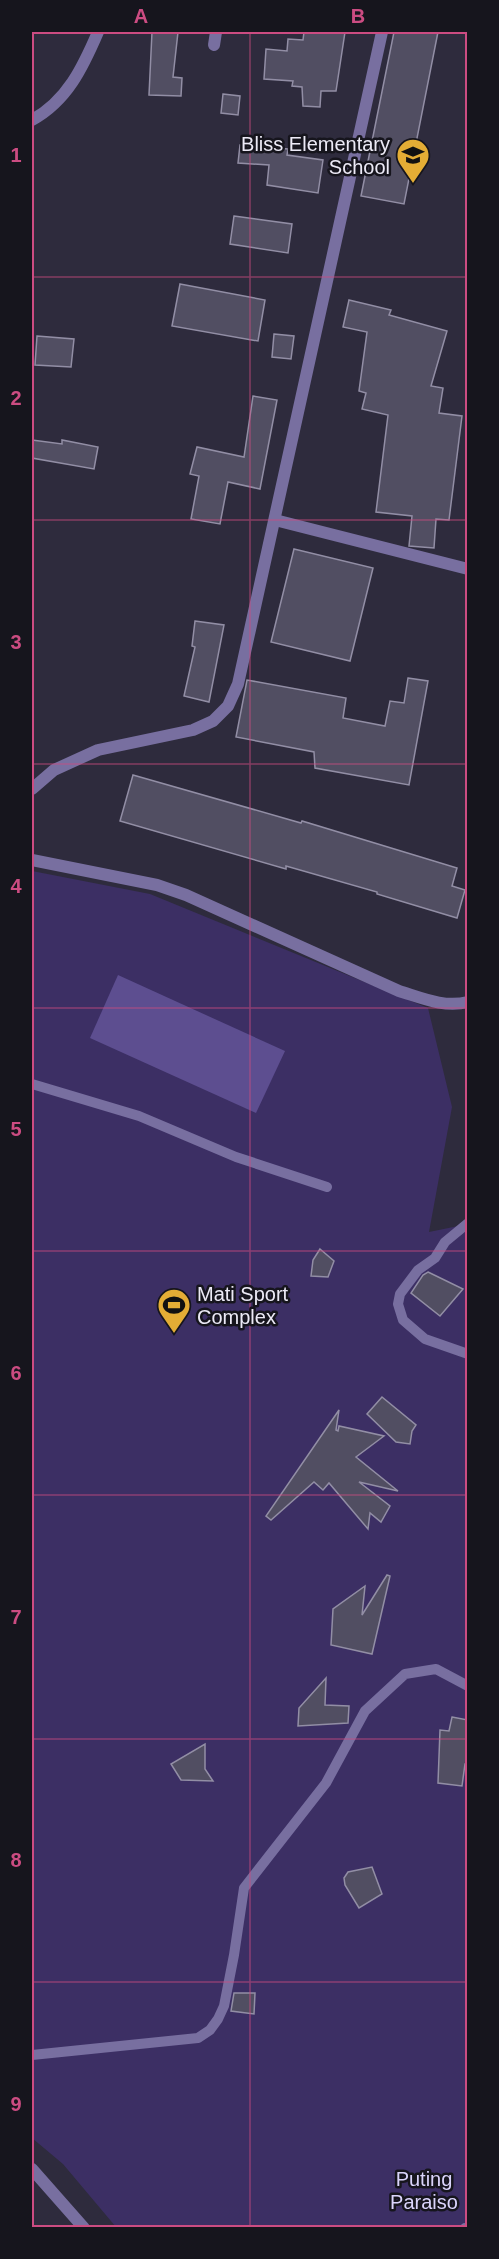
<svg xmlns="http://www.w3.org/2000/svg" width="499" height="2259" viewBox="0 0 499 2259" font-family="Helvetica,sans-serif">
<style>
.green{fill:#3c2f64}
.water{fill:#5d4e90}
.building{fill:#514e62;stroke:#928ea5;stroke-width:1.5}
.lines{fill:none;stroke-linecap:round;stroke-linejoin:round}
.service{stroke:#786fa0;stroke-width:10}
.minor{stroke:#786fa0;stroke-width:12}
.tertiary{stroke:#786fa0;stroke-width:12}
.grid{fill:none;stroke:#cc4c82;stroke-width:1.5;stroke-opacity:0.55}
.labels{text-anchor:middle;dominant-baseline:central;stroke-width:5;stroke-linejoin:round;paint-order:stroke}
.poi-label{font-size:20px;fill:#eceaf6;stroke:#16151d;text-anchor:end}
.park-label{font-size:20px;fill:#dad4fb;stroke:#16151d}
.neatline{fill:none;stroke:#cc4c82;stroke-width:2}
.grid-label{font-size:20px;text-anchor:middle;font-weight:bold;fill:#cc4c82}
</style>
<rect width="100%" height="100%" fill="#2e2b3d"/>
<path class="green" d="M32,871l118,23 278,114 24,99 -23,125 39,-8 -1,1003h-351l-53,-63 -31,-26z"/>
<path class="water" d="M118,975l167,76 -29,62 -166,-75z"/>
<g class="building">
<path d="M152,32h26l-5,45 9,1 -1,18 -32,-1z"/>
<path d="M304,32h41l-9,59h-15l-1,16 -17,-1 -1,-19 -10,-1 1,-5 -29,-2 2,-30 21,2 1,-12 15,1z"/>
<path d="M394,32h44l-34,172 -43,-8z"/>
<path d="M223,94l17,2 -2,19 -17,-2z"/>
<path d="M240,145l48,4 -1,6 36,5 -5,33 -51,-8 2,-20 -31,-2z"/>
<path d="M234,216l58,8 -4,29 -58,-9z"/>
<path d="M180,284l85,16 -7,41 -86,-15z"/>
<path d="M349,300l42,10 -2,5 58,16 -16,55 12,2 -4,25 23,3 -13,104 -13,-1 -2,29 -25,-2 3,-30 -36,-4 12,-97 -26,-6 4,-16 -7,-2 8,-59 -24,-5z"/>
<path d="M274,334l20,2 -3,23 -19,-2z"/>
<path d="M37,336l37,3 -3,28 -36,-2z"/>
<path d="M253,396l24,4 -17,89 -32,-7 -8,42 -29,-5 8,-43 -9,-2 7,-27 47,10z"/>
<path d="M32,440l30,4v-4l36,7 -4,22 -62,-11z"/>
<path d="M294,549l79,19 -23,93 -79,-19z"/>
<path d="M195,621l29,4 -15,77 -25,-6 11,-49 -3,-1z"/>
<path d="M408,678l20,3 -19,104 -94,-17 -1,-16 -78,-15 11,-57 99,18 -3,20 42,8 5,-25 14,2z"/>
<path d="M133,775l168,48 1,-2 155,47 -5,18 13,4 -8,28 -80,-24v-2l-91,-26v3l-166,-48z"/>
<path d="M320,1249l14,12 -6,16 -17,-1 2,-16z"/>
<path d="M428,1272l35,17 -23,27 -29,-23 12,-18z"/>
<path d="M382,1397l34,28 -4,6 -2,13 -14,-2 -29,-28z"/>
<path d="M339,1410l-3,20 2,1 1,-5 45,10 -28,21 42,34 -39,-9 31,24 -9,16 -11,-9 -2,16 -39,-46 -6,7 -9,-8 -43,38 -5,-4z"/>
<path d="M387,1575l3,1 -18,78 -41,-9 2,-36 32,-23 -3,29z"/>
<path d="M326,1678l-1,27 24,1 -1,17 -50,3 1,-18z"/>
<path d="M452,1717l16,3v44h-3l-3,22 -24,-3 2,-53 9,1z"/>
<path d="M205,1744v25l8,12 -32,-1 -10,-16z"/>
<path d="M372,1867l10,27 -23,14 -14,-23 -1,-7 4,-6z"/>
<path d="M234,1993h21l-1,21 -23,-3z"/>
</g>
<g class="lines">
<g class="service">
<path d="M32,1084l107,32 97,41 91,30"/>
<path d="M468,1223l-23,19 -10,16 -17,12 -18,24 -2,10 5,16 22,19 43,15"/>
<path d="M32,2055l166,-17 12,-8 8,-11 6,-13 10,-51 10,-67 82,-105 39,-72 40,-37 31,-5 32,17"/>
<path d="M465,2228h2"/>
</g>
<g class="minor">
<path d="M214,45l2,-13"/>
<path d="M275,520l193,49"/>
<path d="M32,789l22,-19 44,-20 95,-20 20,-9 15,-15 10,-22 144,-652"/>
<path d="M32,860l125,25 29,10 213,96c23,7 45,17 69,11"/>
</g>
<g class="tertiary">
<path d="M32,120c35,-19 51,-53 66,-88"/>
<path d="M32,2169l52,59"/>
</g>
</g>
<path class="grid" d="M250,32v2196M32,277h436M32,520h436M32,764h436M32,1008h436M32,1251h436M32,1495h436M32,1739h436M32,1982h436"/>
<defs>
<symbol id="school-pin" viewBox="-11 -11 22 30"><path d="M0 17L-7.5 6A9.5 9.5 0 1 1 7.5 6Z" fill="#e4ad35" stroke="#16151d"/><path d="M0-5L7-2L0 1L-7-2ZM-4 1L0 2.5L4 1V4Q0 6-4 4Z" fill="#111"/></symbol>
<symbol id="stadium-pin" viewBox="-11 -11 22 30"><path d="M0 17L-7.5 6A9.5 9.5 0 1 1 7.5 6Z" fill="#e4ad35" stroke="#16151d"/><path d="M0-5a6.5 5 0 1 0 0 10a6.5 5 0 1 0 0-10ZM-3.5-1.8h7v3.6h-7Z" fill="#111"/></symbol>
</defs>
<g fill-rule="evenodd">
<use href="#school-pin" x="394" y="136" width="38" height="52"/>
<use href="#stadium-pin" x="155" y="1286" width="38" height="52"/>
</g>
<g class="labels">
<g class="poi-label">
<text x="390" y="144">Bliss Elementary<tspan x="390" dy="23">School</tspan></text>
<text x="197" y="1294" text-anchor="start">Mati Sport<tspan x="197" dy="23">Complex</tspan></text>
</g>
<g class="park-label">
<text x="424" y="2179">Puting<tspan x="424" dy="23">Paraiso</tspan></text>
</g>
</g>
<rect width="499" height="2259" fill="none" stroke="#16151d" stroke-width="66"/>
<rect x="33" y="33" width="433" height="2193" class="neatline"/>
<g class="grid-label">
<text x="141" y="23">A</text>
<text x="358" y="23">B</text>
<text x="16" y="162">1</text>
<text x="16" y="405">2</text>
<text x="16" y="649">3</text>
<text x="16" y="893">4</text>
<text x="16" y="1136">5</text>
<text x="16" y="1380">6</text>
<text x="16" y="1624">7</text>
<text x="16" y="1867">8</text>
<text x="16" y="2111">9</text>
</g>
</svg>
